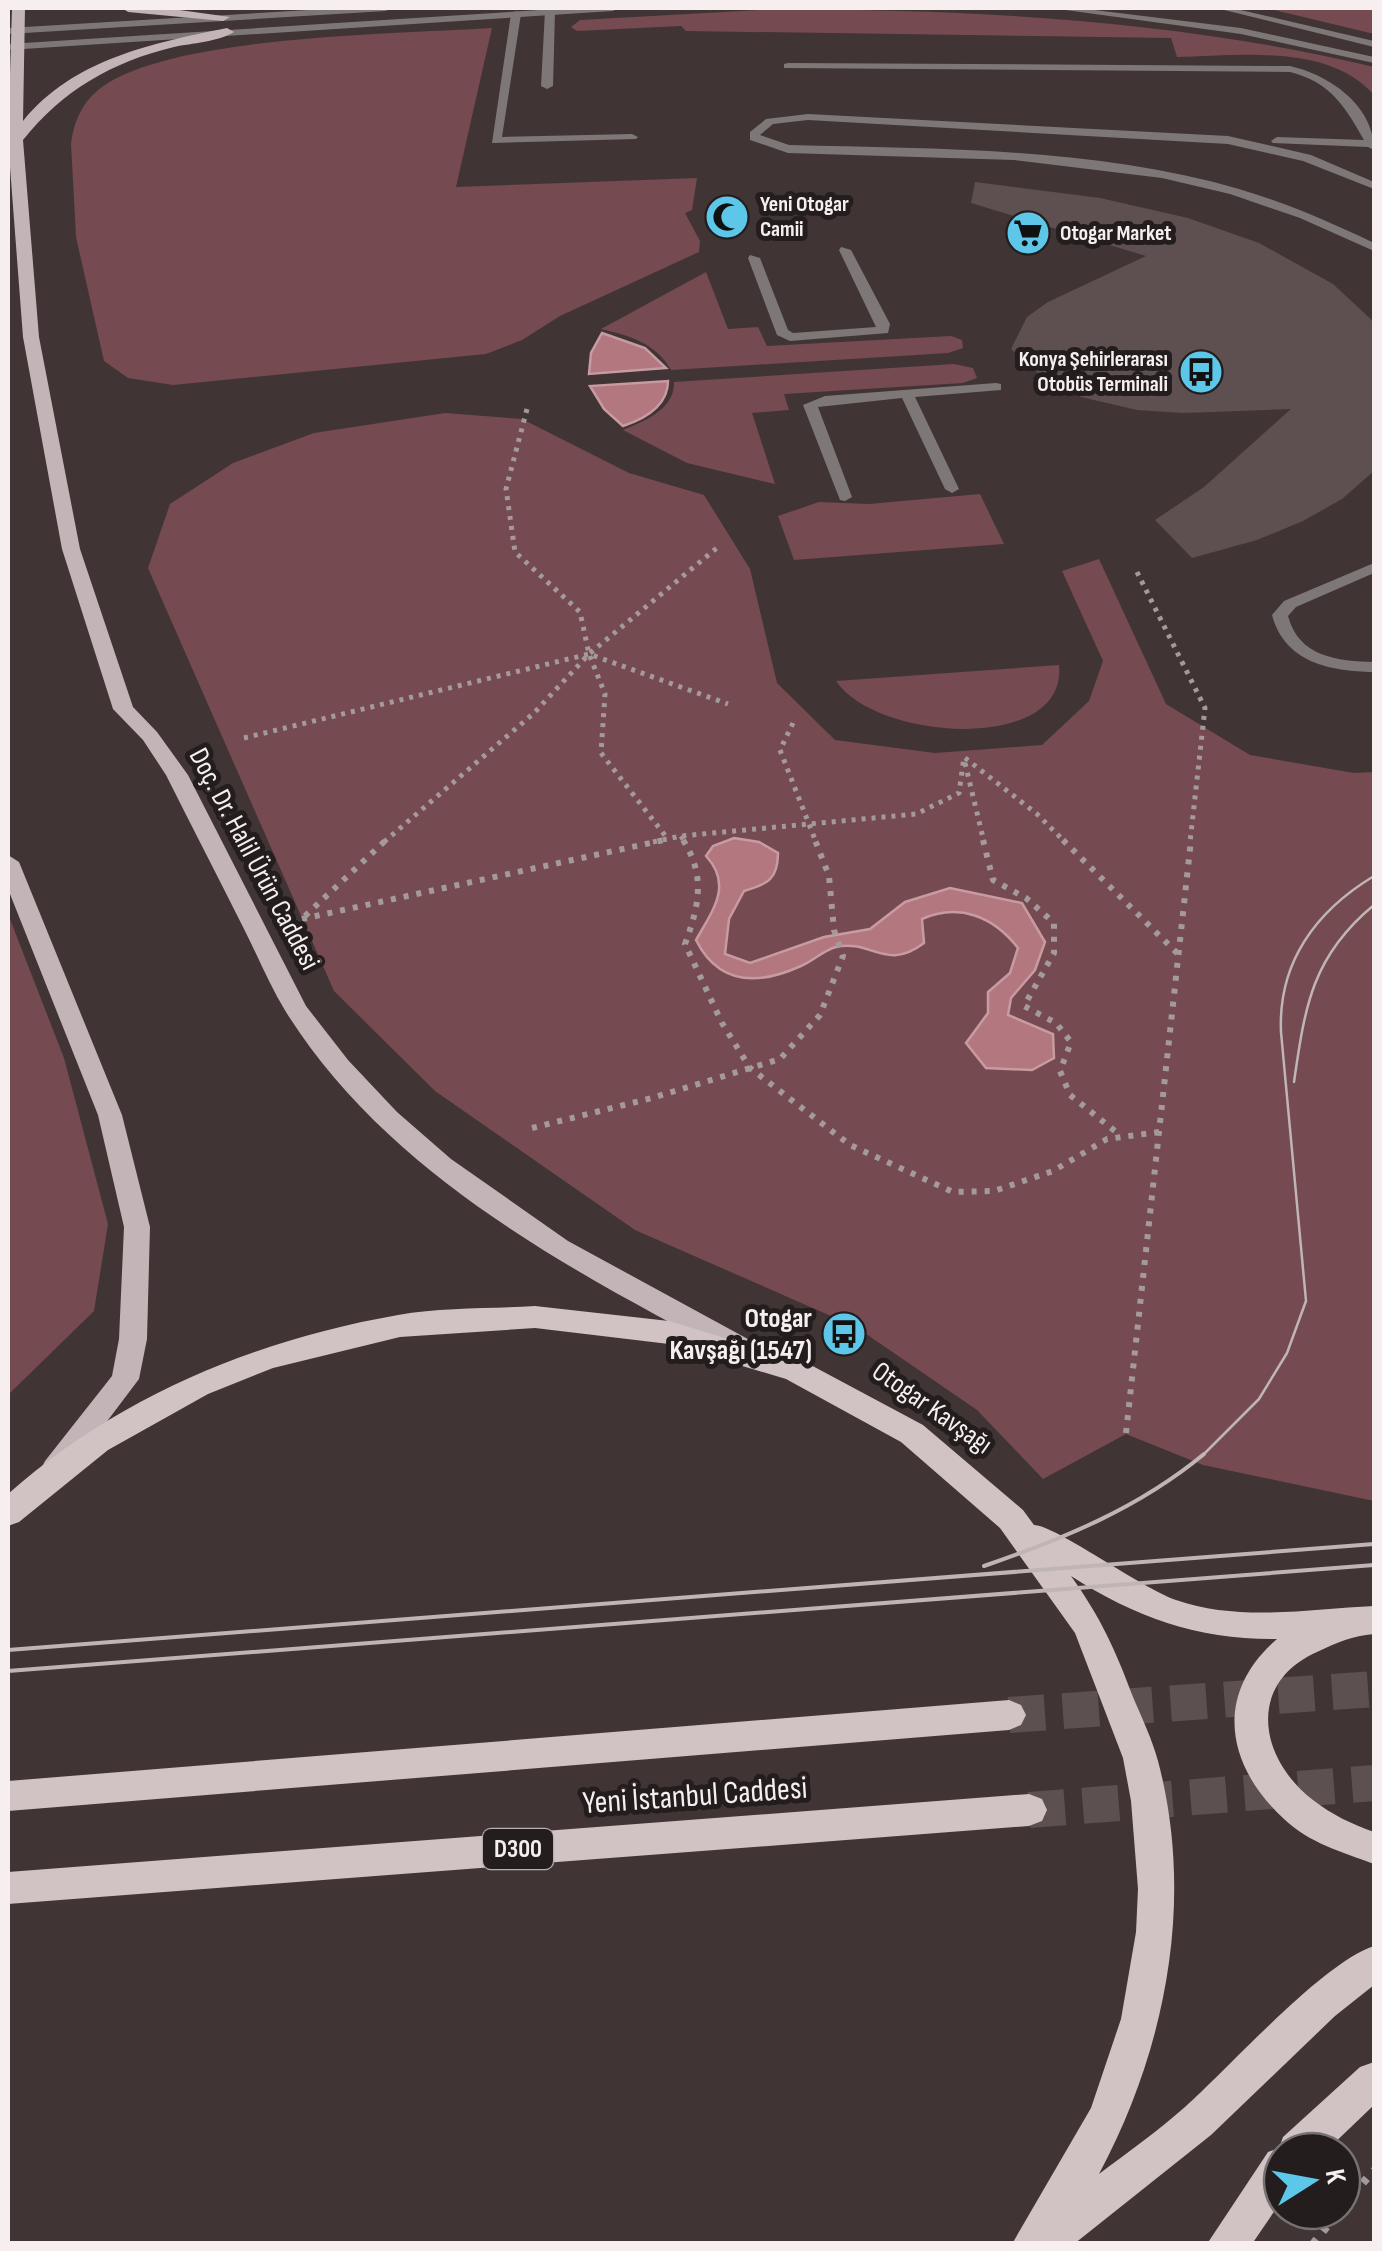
<svg xmlns="http://www.w3.org/2000/svg" width="1382" height="2251" viewBox="0 0 1382 2251" font-family="'Sofia Sans Condensed',sans-serif">
<style>
.green{fill:#754a50}
.water{fill:#b3777f;stroke:#c79ba1;stroke-width:2.5}
.building{fill:#5e5051}
.lines{fill:none;stroke-linecap:round;stroke-linejoin:round}
.trunk-tunnel{stroke:#5c5051;stroke-width:36;stroke-dasharray:36 18;stroke-linecap:butt}
.path-far2{stroke:#a59a9b;stroke-width:5;stroke-dasharray:4 6;stroke-linecap:butt}
.path-far1{stroke:#a59a9b;stroke-width:6;stroke-dasharray:5 8;stroke-linecap:butt}
.path{stroke:#a59a9b;stroke-width:8;stroke-dasharray:6 10;stroke-linecap:butt}
.service{fill:#7e7778;fill-rule:evenodd}
.tertiary{fill:#7e7778;fill-rule:evenodd}
.primary{fill:#c3b5b7;fill-rule:evenodd}
.trunk{fill:#d1c2c4;fill-rule:evenodd}
.tram-far1{stroke:#c0b5b6;stroke-width:2.5}
.tram{stroke:#c0b5b6;stroke-width:4}
.labels{text-anchor:middle;dominant-baseline:central;stroke-width:10;stroke-linejoin:round;paint-order:stroke}
.far-poi-label{font-size:22px;font-weight:bold;fill:#f7eeef;stroke:#231d1e;text-anchor:start}
.shield{fill:#231d1e;stroke:#b7afb0;stroke-width:2.5}
.shield-label{font-size:25px;font-weight:bold;fill:#f7eeef}
.street-label{font-size:28px;fill:#f7eeef;stroke:#231d1e}
.poi-label{font-size:28px;font-weight:bold;fill:#f7eeef;stroke:#231d1e;text-anchor:end}
.near-street-label{font-size:32px;fill:#f7eeef;stroke:#231d1e}
</style>
<rect width="100%" height="100%" fill="#413435"/>
<g class="green">
<path d="M1266,8h108v26z"/>
<path d="M779,9c200,1 399,11 595,58v28c-46,-52 -133,-39 -197,-38l-6,-19 -485,-7 -5,-5 -104,5 -6,-4 9,-7z"/>
<path d="M492,28l-36,159 241,-9 -5,32 -7,3 15,28 -1,11 -139,64 -38,24 -36,14 -313,31 -45,-7 -24,-17 -28,-124 -5,-93c2,-19 10,-40 26,-53 65,-56 305,-57 395,-63z"/>
<path d="M706,272l22,57 30,-2 9,19 184,-10 11,4 1,8 -15,5 -277,17c-15,-27 -43,-35 -70,-41z"/>
<path d="M954,364l19,4 4,10 -14,5 -179,11 5,16 -37,3 23,71 -88,-21 -64,-33c22,-9 52,-21 51,-48z"/>
<path d="M445,413l77,6 107,54 75,22 46,74 27,114 58,57 100,13 107,-8 47,-44 14,-40 -41,-90 37,-12 67,145 84,51 104,18 20,-1v729l-171,-36 -77,-31 -83,45 -66,-69 -121,-83 -221,-97 -200,-139 -101,-100 -186,-423 22,-64 63,-41 81,-30z"/>
<path d="M980,494l24,50 -210,16 -16,-44 41,-14 50,2z"/>
<path d="M1059,665c9,88 -182,77 -223,16z"/>
<path d="M8,914l56,144 44,166 -14,87 -86,84z"/>
</g>
<g class="water">
<path d="M602,333l43,15 21,20 -77,6 2,-21z"/>
<path d="M668,381c0,25 -24,38 -45,45l-19,-17 -14,-23z"/>
<path d="M734,838l25,4 19,11c0,26 -10,31 -34,38l-15,28 -4,35 25,9 74,-26 46,-8 35,-27 45,-14 72,15 23,39 -10,28 -24,28 -3,17 45,19 1,24 -22,12 -46,-2 -20,-25 22,-30v-21l22,-19 8,-25c-25,-32 -59,-45 -96,-29l2,24c-38,29 -53,-4 -88,4 -12,3 -23,14 -35,19 -42,19 -82,20 -105,-26 17,-30 37,-55 10,-84l7,-10z"/>
</g>
<path class="building" d="M975,182l125,16 88,20 71,25 74,41 41,38v149l-32,28 -39,22 -46,19 -65,18 -37,-38 49,-33 87,-78 -108,4 -46,-3 -56,-13 -41,-22 -29,-26 16,-32 21,-15 98,-46 -175,-53z"/>
<g class="lines">
<g class="trunk-tunnel">
<path d="M1009,1715l365,-26"/>
<path d="M1029,1810l345,-27"/>
</g>
<g class="path-far2">
<path d="M527,409l-21,80 9,63 65,60 9,42 16,40 -4,59 66,85"/>
<path d="M1137,572l68,136 -15,134"/>
<path d="M793,723l-13,27 36,92"/>
<path d="M244,738l345,-84 139,50"/>
<path d="M965,758l72,56 28,28"/>
<path d="M965,763l19,79"/>
<path d="M681,836l4,6"/>
<path d="M384,842l150,-129 55,-59 129,-107"/>
<path d="M653,842l28,-6 235,-22 43,-21 5,-36"/>
</g>
<g class="path-far1">
<path d="M683,840c23,36 16,66 2,104l37,79 28,45 100,77 103,47 41,-1 59,-20 54,-32 52,-7"/>
<path d="M983,840l10,40 33,18 28,25v30l-30,53 32,17 15,19 -11,29 10,24 50,40"/>
<path d="M1063,840l115,114"/>
<path d="M305,916l81,-76"/>
<path d="M302,919l362,-79"/>
<path d="M532,1128l120,-30 128,-39 40,-44 23,-59 -9,-26 -5,-54 -14,-36"/>
<path d="M1126,1433l65,-593"/>
</g>
<g class="path">
<path d="M1342,2207l32,-37"/>
<path d="M1313,2244l26,-33"/>
</g>
<g class="service">
<path d="M550,8l5,3 -2,75 -6,3 -6,-3 4,-75z"/>
<path d="M516,11l5,3 -19,123 130,-3 6,3 -2,2 -144,4 19,-129z"/>
<path d="M788,63l502,3c39,9 84,39 84,84l-6,-3 -95,-4 -2,-2 6,-4 87,3c-19,-34 -34,-58 -74,-68l-506,-4v-4z"/>
<path d="M808,114l420,22 83,19 63,27v7l-71,-28 -75,-17 -420,-24 -35,4 -13,11 29,10c149,4 305,2 450,44 47,14 91,33 135,54v8l-74,-33 -70,-24 -68,-16 -148,-18 -226,-7 -38,-13v-8l16,-13z"/>
<path d="M841,247l10,3 39,74 -2,9 -98,8 -13,-6 -29,-77 2,-3 10,3 28,72 5,3 83,-6 -37,-77z"/>
<path d="M996,383l5,1v6l-86,7 44,92 -7,4 -7,-4 -43,-91 -84,9 34,90 -7,4 -5,-1 -37,-95 22,-9z"/>
<path d="M1374,563v10l-78,34 -8,9c11,41 49,45 86,46v10c-44,-1 -89,-9 -102,-57l12,-14z"/>
</g>
<g class="tertiary">
<path d="M342,8h49l-5,3 -378,23v-6z"/>
<path d="M571,8h47l-5,3 -605,39v-6z"/>
<path d="M1051,8h27l163,20 133,29v6l-133,-29z"/>
<path d="M1216,8h16l142,33v6z"/>
</g>
<g class="primary">
<path d="M12,8h13l-2,113c50,-62 130,-78 204,-93l7,4c-16,10 -42,11 -60,15 -62,15 -111,43 -151,93l16,197 41,212 53,158 24,25 31,43 118,231 42,54 49,52 54,47 117,82 189,103 4,7 -4,7h-20c-165,-87 -349,-183 -451,-346 -16,-26 -28,-55 -41,-81 -26,-52 -53,-104 -79,-156l-23,-35 -30,-31 -51,-160 -39,-212 -15,-196z"/>
<path d="M122,8h43l65,9 -7,4 -95,-9z"/>
<path d="M8,855l11,7 103,253 28,112 -3,112 -8,40 -74,98 -10,3 -10,-3 -4,-8 4,-8 67,-85 7,-37 5,-112 -26,-112 -90,-226z"/>
</g>
<g class="trunk">
<path d="M535,1306l134,15 138,42 116,62 100,85 11,15c21,0 107,63 142,75 63,22 134,9 198,6v28c-22,2 -36,8 -57,18 -70,31 -59,106 -4,148 19,15 39,24 61,32v32c-32,-12 -65,-21 -90,-45 -59,-54 -70,-126 -7,-180 -77,1 -141,-21 -206,-63 30,42 44,73 62,121 9,21 19,42 25,64 37,139 8,288 -59,413 29,-22 59,-43 86,-67 46,-41 137,-144 189,-161v39l-39,31 -124,119 -137,109h-62l79,-136 30,-89 15,-87 2,-43 -7,-88 -8,-43 -48,-125 -75,-105 -99,-86 -115,-63 -117,-35 -134,-16 -135,9 -127,31 -65,26 -100,56 -89,72 -11,4v-32c109,-97 247,-154 390,-179 45,-8 93,-6 137,-9z"/>
<path d="M1009,1700l12,5 5,10 -5,10 -12,5 -1001,81v-30z"/>
<path d="M1029,1794l13,5 5,11 -5,11 -13,5 -1021,78v-32z"/>
<path d="M1374,2062v43l-48,46h-44v49l-30,44h-45l61,-92 11,-4 4,-11 77,-70z"/>
</g>
<g class="tram-far1">
<path d="M1294,1082c11,-76 18,-126 80,-177"/>
<path d="M1201,1457l58,-58 28,-46 19,-52 -25,-269c-3,-70 35,-121 93,-156"/>
</g>
<g class="tram">
<path d="M984,1566c79,-27 155,-58 220,-112"/>
<path d="M8,1650l1366,-106"/>
<path d="M8,1671l1366,-106"/>
</g>
</g>
<defs>
<symbol id="mosque-disc" viewBox="-11 -11 22 22"><circle r="9.5" fill="#5cc7e8" stroke="#231d1e"/><path d="M3.5-4.9A6 6 0 1 0 3.5 4.9A5 5 0 1 1 3.5-4.9Z" fill="#111"/></symbol>
<symbol id="supermarket-disc" viewBox="-11 -11 22 22"><circle r="9.5" fill="#5cc7e8" stroke="#231d1e"/><path d="M-6-5.5h2.5l.6 2H6L4.5 2H-2.5L-4.4-4H-6ZM-1.5 3.2a1.3 1.3 0 1 0 .1 0ZM3 3.2a1.3 1.3 0 1 0 .1 0Z" fill="#111"/></symbol>
<symbol id="bus-disc" viewBox="-11 -11 22 22"><circle r="9.5" fill="#5cc7e8" stroke="#231d1e"/><path d="M-5-6H5V4H4V6H2V4H-2V6H-4V4H-5ZM-3.5-4V0h7V-4ZM-3.5 1.2v1.5H-2V1.2ZM2 1.2v1.5H3.5V1.2Z" fill="#111"/></symbol>
</defs>
<g fill-rule="evenodd">
<use href="#mosque-disc" x="702" y="192" width="50" height="50"/>
<use href="#supermarket-disc" x="1003" y="208" width="50" height="50"/>
<use href="#bus-disc" x="1176" y="347" width="50" height="50"/>
<use href="#bus-disc" x="819" y="1309" width="50" height="50"/>
</g>
<g class="labels">
<g class="far-poi-label">
<text x="760" y="204">Yeni Otogar<tspan x="760" dy="25">Camii</tspan></text>
<text x="1060" y="233">Otogar Market</text>
<text x="1168" y="359" text-anchor="end">Konya Şehirlerarası<tspan x="1168" dy="25">Otobüs Terminali</tspan></text>
</g>
<rect class="shield" x="483" y="1829" width="70" height="40" rx="8"/>
<g class="shield-label">
<text x="518" y="1849">D300</text>
</g>
<g class="street-label">
<text transform="translate(254 859) rotate(62)">Doç. Dr. Halil Ürün Caddesi</text>
<text transform="translate(932 1408) rotate(35)">Otogar Kavşağı</text>
</g>
<g class="poi-label">
<text x="812" y="1318">Otogar<tspan x="812" dy="32">Kavşağı (1547)</tspan></text>
</g>
<g class="near-street-label">
<text transform="translate(695 1796) rotate(-4)">Yeni İstanbul Caddesi</text>
</g>
</g>
<rect width="1382" height="2251" fill="none" stroke="#f7eeef" stroke-width="20"/>
<g transform="translate(1312 2181) rotate(79)"><circle r="48" fill="#231d1e" stroke="#787172" stroke-width="2.5"/>
<path d="M0-8L18 38L0 25L-18 38Z" fill="#5cc7e8"/>
<text y="-15" font-size="28" font-weight="bold" text-anchor="middle" fill="#f7eeef">K</text>
</g>
</svg>
